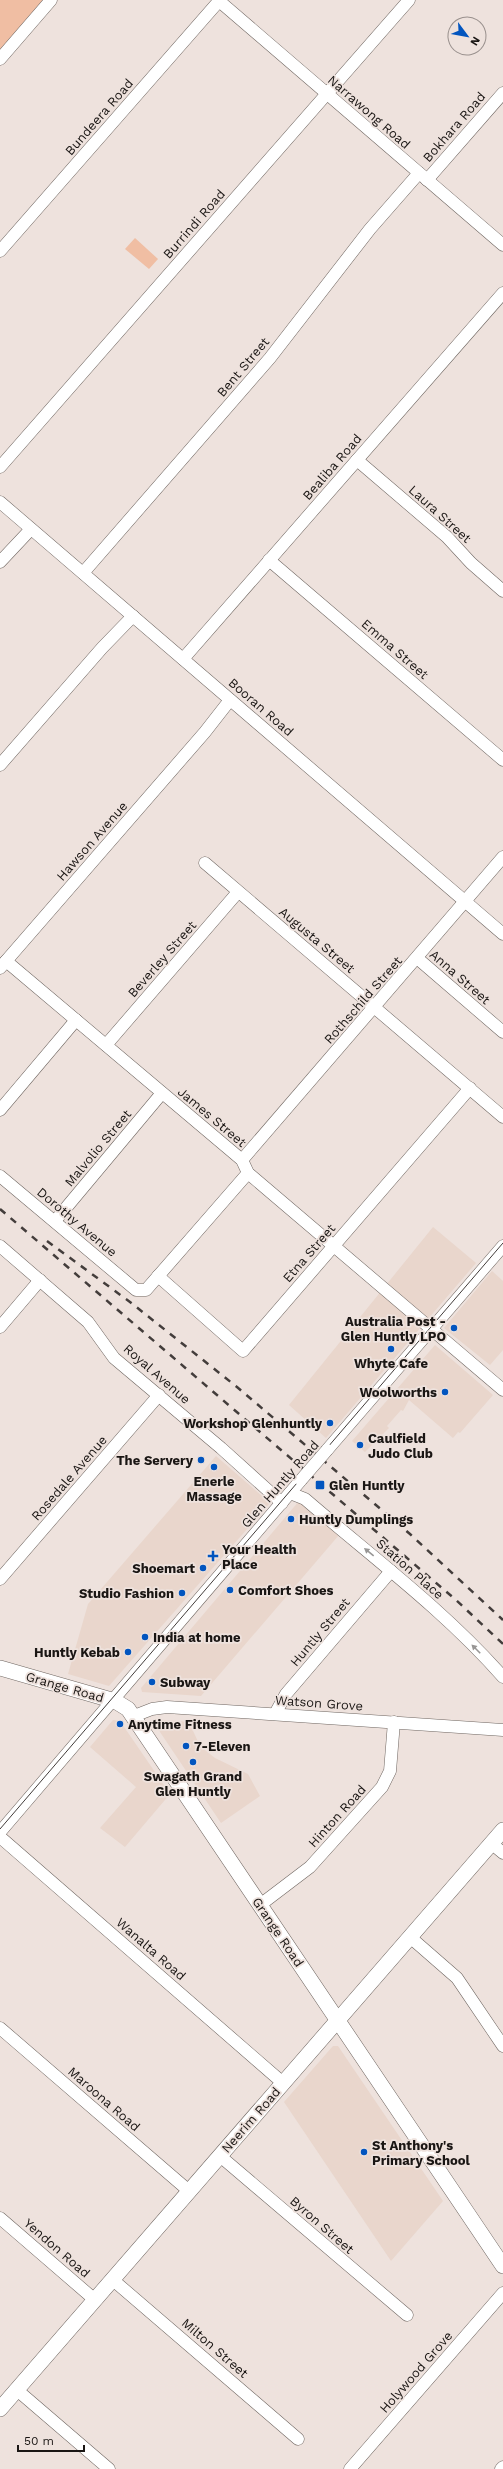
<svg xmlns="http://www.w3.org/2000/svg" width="503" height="2469" viewBox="0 0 503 2469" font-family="'Work Sans',sans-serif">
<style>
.built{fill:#e9d6cc}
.green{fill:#f0bea3}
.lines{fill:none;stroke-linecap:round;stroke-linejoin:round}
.minor-casing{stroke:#6f6661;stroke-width:13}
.major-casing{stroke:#6f6661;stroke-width:16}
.minor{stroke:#fff;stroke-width:12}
.major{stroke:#fff;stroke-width:15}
.tram{stroke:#433d3b;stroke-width:1}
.rail{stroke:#433d3b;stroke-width:2.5;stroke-dasharray:7 7;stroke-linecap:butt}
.minor-bridge-casing{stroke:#6f6661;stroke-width:13;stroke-linecap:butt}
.minor-bridge{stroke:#fff;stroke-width:12}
.oneway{fill:#989695}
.poi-dot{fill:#0255bf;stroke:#eee2dd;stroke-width:1.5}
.labels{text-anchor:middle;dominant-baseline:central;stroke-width:3.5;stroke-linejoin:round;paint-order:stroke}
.street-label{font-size:13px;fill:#1a1614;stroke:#eee2dd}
.poi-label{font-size:13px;font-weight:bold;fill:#1a1614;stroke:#eee2dd;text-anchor:start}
</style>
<rect width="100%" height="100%" fill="#eee2dd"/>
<g class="built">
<path d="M433,1227l43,36 -150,175 -37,-33z"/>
<path d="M492,1271l11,10v69l-13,15 -46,-37z"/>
<path d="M435,1345l58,50 -33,38 -2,-1 -5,6 -44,-38 -6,11 -2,-1 -14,16 2,2 -24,24 -13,-11z"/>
<path d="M216,1456l54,47 -161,183 -41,-12 20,-70z"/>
<path d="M299,1501l40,34 -138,161 -59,-4 -1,-4z"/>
<path d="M153,1719l36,3 11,24 15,12 33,16 12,22 -39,27 -61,-91z"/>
<path d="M113,1720l7,1 50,73 -45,53 -25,-19 36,-41 -46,-40z"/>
<path d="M333,2046h5l105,155 -52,60 -107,-159z"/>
</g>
<g class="green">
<path d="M0,0h45l-45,51z"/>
<path d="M135,238l23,21 -9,10 -24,-20z"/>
</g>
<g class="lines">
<defs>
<g id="minor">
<path d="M218,0l285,245"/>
<path d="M0,59l51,-59"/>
<path d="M427,180l76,-87"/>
<path d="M0,251l219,-250"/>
<path d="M357,460l90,77 24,26 32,28"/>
<path d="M0,467l409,-467"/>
<path d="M0,502l503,432"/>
<path d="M269,560l234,200"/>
<path d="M0,562l31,-33"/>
<path d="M83,573l187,-215 100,-129 49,-56"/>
<path d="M183,659l320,-366"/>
<path d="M0,765l102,-117 31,-32"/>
<path d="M205,863l298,254"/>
<path d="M417,958l86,74"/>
<path d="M6,961l236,199 6,13 255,217"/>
<path d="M0,968l205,-236 25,-32"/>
<path d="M106,1045l132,-153"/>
<path d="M0,1110l76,-90"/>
<path d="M242,1160l261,-303"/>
<path d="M0,1176l136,114h10l102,-117"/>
<path d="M55,1221l107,-128"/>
<path d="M0,1246l88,76 26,36 107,90 61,55"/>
<path d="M158,1276l85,75 227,-263"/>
<path d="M0,1327l40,-47"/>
<path d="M327,1450l176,-204"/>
<path d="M290,1493l15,6c67,58 139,111 198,178"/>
<path d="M0,1579l159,-184"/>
<path d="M275,1714l11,-20 105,-123"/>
<path d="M134,1716l18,-7 15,-2 336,23"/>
<path d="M0,1832l301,-352"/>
<path d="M0,1837l283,246"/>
<path d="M491,1843l12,10"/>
<path d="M260,1905l50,-38 72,-80 8,-16 4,-49"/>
<path d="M410,1937l47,41 46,68"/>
<path d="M0,2028l189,163"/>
<path d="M220,2156l187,159"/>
<path d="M0,2218l95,82"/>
<path d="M113,2280l185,159"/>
<path d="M17,2390l92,79"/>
<path d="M350,2469l153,-176"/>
<path d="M501,2469l2,-2"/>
</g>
<g id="major">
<path d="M0,1668l115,33 13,8 375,557"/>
<path d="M0,2409l503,-579"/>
</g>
</defs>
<use href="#minor" class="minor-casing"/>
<use href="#major" class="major-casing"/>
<use href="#minor" class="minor"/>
<use href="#major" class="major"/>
<path class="tram" d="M0,1829l503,-586"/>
<g class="rail">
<path d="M0,1209l456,391 47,44"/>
<path d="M47,1241l83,61 107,85 173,147 93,86"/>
</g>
<defs>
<path id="minor-bridge" d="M301,1480l26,-30"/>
</defs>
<use href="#minor-bridge" class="minor-bridge-casing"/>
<use href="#minor-bridge" class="minor-bridge"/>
</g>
<defs><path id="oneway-solid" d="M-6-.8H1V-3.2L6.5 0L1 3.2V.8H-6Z"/></defs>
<g class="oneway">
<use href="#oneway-solid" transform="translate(369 1552) rotate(-141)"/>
<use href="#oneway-solid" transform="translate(476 1649) rotate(-135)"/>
</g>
<g class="poi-dot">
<circle cx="454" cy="1328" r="4"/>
<circle cx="391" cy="1349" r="4"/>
<circle cx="445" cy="1392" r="4"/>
<circle cx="330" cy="1423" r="4"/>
<circle cx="360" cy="1445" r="4"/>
<circle cx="201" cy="1460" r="4"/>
<circle cx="214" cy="1467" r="4"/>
<rect x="315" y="1480" width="10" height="10" rx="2"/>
<circle cx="291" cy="1519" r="4"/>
<path d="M211 1550h4v4h4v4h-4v4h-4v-4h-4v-4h4z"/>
<circle cx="203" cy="1568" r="4"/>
<circle cx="230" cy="1590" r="4"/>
<circle cx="182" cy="1593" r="4"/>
<circle cx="145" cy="1637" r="4"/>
<circle cx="128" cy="1652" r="4"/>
<circle cx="152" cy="1682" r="4"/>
<circle cx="120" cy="1724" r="4"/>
<circle cx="186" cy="1746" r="4"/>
<circle cx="193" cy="1762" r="4"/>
<circle cx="364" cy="2152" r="4"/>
</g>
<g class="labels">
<g class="street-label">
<text transform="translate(369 112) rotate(41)">Narrawong Road</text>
<text transform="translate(99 117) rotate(-49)">Bundeera Road</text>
<text transform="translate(454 127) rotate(-49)">Bokhara Road</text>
<text transform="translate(194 224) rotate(-49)">Burrindi Road</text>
<text transform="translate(243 367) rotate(-50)">Bent Street</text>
<text transform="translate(332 467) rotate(-49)">Bealiba Road</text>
<text transform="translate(440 514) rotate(42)">Laura Street</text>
<text transform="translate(395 649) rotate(41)">Emma Street</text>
<text transform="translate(261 707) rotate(41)">Booran Road</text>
<text transform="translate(92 841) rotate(-49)">Hawson Avenue</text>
<text transform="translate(317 940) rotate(40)">Augusta Street</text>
<text transform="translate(162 959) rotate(-49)">Beverley Street</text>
<text transform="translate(460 977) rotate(41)">Anna Street</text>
<text transform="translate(363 1000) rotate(-49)">Rothschild Street</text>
<text transform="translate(212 1117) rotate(40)">James Street</text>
<text transform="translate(98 1148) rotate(-50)">Malvolio Street</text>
<text transform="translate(77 1222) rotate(40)">Dorothy Avenue</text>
<text transform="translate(309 1253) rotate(-49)">Etna Street</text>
<text transform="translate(157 1374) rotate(41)">Royal Avenue</text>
<text transform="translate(69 1478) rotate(-49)">Rosedale Avenue</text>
<text transform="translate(280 1484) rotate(-49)">Glen Huntly Road</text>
<text transform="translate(410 1569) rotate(41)">Station Place</text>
<text transform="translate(320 1632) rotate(-50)">Huntly Street</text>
<text transform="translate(65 1687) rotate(16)">Grange Road</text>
<text transform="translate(319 1703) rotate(4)">Watson Grove</text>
<text transform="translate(337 1816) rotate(-48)">Hinton Road</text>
<text transform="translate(278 1932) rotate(56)">Grange Road</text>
<text transform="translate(151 1949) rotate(41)">Wanalta Road</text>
<text transform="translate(104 2099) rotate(41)">Maroona Road</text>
<text transform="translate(251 2120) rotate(-49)">Neerim Road</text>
<text transform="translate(322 2225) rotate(41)">Byron Street</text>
<text transform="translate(57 2248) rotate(41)">Yendon Road</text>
<text transform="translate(215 2348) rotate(41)">Milton Street</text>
<text transform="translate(416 2372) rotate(-49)">Holywood Grove</text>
</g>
<g class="poi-label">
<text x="446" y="1321" text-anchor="end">Australia Post -<tspan x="446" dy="15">Glen Huntly LPO</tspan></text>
<text x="391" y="1363" text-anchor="middle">Whyte Cafe</text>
<text x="437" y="1392" text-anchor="end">Woolworths</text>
<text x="322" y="1423" text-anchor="end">Workshop Glenhuntly</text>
<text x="368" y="1438">Caulfield<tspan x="368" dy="15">Judo Club</tspan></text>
<text x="193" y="1460" text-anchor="end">The Servery</text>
<text x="214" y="1481" text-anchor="middle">Enerle<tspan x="214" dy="15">Massage</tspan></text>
<text x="329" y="1485">Glen Huntly</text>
<text x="299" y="1519">Huntly Dumplings</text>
<text x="222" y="1549">Your Health<tspan x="222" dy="15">Place</tspan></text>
<text x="195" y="1568" text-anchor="end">Shoemart</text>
<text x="238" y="1590">Comfort Shoes</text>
<text x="174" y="1593" text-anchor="end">Studio Fashion</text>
<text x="153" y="1637">India at home</text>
<text x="120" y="1652" text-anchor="end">Huntly Kebab</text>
<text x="160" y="1682">Subway</text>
<text x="128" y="1724">Anytime Fitness</text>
<text x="194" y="1746">7-Eleven</text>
<text x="193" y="1776" text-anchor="middle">Swagath Grand<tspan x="193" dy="15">Glen Huntly</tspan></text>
<text x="372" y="2145">St Anthony's<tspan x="372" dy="15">Primary School</tspan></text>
</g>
</g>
<g transform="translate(467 36) rotate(122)"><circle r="19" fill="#eee2dd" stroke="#99908d"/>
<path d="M0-3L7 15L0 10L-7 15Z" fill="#0255bf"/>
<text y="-6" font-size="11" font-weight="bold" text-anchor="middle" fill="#1a1614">N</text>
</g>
<path d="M18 2445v6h66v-6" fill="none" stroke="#1a1614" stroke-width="2"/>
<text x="24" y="2445" font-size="12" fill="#1a1614" stroke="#eee2dd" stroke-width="3" paint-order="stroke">50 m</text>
</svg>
